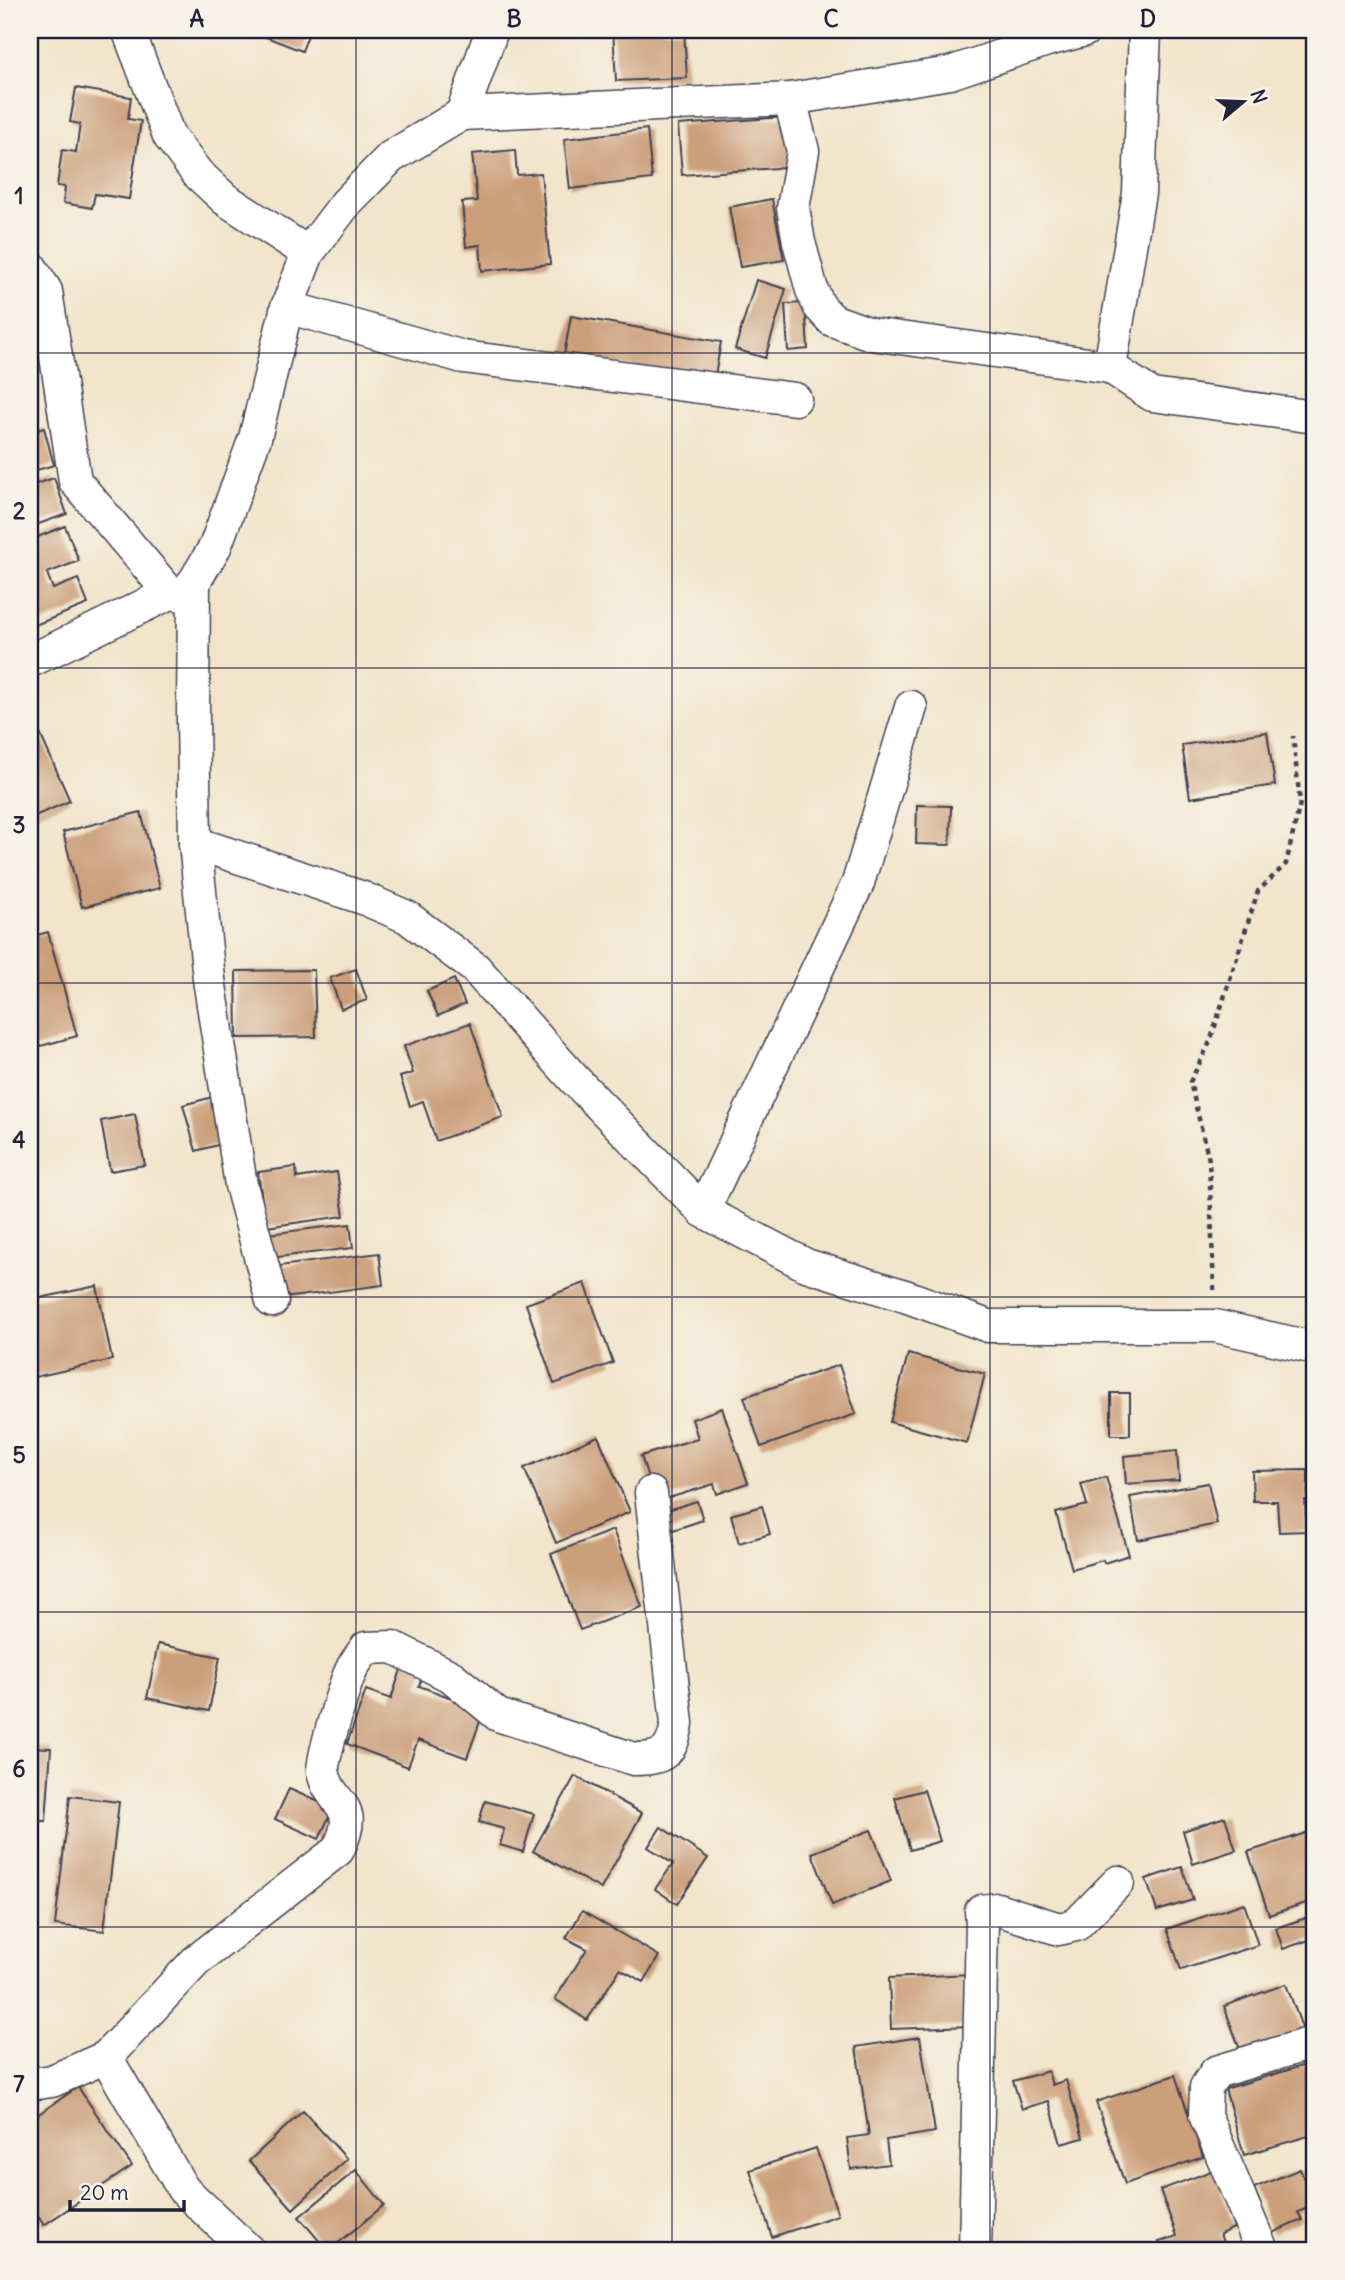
<svg xmlns="http://www.w3.org/2000/svg" width="1345" height="2280" viewBox="0 0 1345 2280" font-family="Delius,sans-serif">
<style>
.building{fill:#cb9f7a}
.lines{fill:none;stroke-linecap:round;stroke-linejoin:round}
.minor-casing{stroke:#413f50;stroke-width:35}
.path{stroke:#413f50;stroke-width:4.5;stroke-dasharray:5 5;stroke-linecap:butt}
.minor{stroke:#fff;stroke-width:32}
.grid{fill:none;stroke:#22223b;stroke-width:2;stroke-opacity:0.55}
.neatline{fill:none;stroke:#22223b;stroke-width:2.5}
.grid-label{font-size:23px;text-anchor:middle;font-weight:bold;fill:#22223b}
</style>
<rect width="100%" height="100%" fill="#f7f3e8"/>
<filter id="ink" filterUnits="userSpaceOnUse"><feTurbulence type="fractalNoise" baseFrequency=".0143" numOctaves="2"/><feDisplacementMap in="SourceGraphic" scale="14" xChannelSelector="R" yChannelSelector="G"/><feConvolveMatrix kernelMatrix="1 2 1 2 8 2 1 2 1" color-interpolation-filters="sRGB"/></filter>
<filter id="wash" filterUnits="userSpaceOnUse"><feTurbulence type="fractalNoise" baseFrequency=".00686" numOctaves="4" result="noise"/><feDisplacementMap in="SourceGraphic" scale="28" xChannelSelector="R" yChannelSelector="G"/><feGaussianBlur stdDeviation="1.57" result="paint"/><feColorMatrix in="noise" values="0 0 0 0 0 0 0 0 0 0 0 0 0 0 0 0 0 1.4 0 .05"/><feComposite in="paint" operator="in"/></filter>
<g filter="url(#wash)">
<rect width="100%" height="100%" fill="#f1e4ca"/>
<g id="blocks">
<g class="building">
<path d="M248,30h62l-8,21z"/>
<path d="M613,30h71l3,48 -71,3z"/>
<path d="M76,88l55,9 -3,22 13,2 -12,78 -34,-5 -3,14 -29,-5 2,-16 -8,-1 5,-36 14,2 4,-28 -10,-2z"/>
<path d="M786,117l4,50 -108,8 -4,-50z"/>
<path d="M647,129l5,50 -82,10 -6,-50z"/>
<path d="M515,150l2,25 24,-2 9,91 -68,7 -2,-26 -14,2 -4,-45 15,-1 -5,-47z"/>
<path d="M772,199l12,61 -44,7 -11,-60z"/>
<path d="M756,280l30,9 -21,69 -30,-9z"/>
<path d="M805,303l3,46 -20,2 -3,-47z"/>
<path d="M571,316l150,26 -7,39 -150,-26z"/>
<path d="M30,339l12,21 -12,6z"/>
<path d="M44,428l10,37 -24,7v-40z"/>
<path d="M54,478l13,36 -37,13v-41z"/>
<path d="M65,526l14,35 -32,12 6,16 25,-10 10,25 -58,23v-87z"/>
<path d="M38,729l32,72 -40,17v-86z"/>
<path d="M1267,732l8,53 -85,13 -8,-53z"/>
<path d="M917,805l34,1 -1,39 -34,-1z"/>
<path d="M141,812l19,76 -78,19 -19,-75z"/>
<path d="M48,932l29,104 -47,13v-112z"/>
<path d="M356,969l11,31 -26,9 -11,-31z"/>
<path d="M314,970l2,67 -79,1 -1,-67z"/>
<path d="M454,979l11,25 -27,12 -11,-25z"/>
<path d="M470,1023l33,94 -67,24 -13,-40 -13,5 -10,-29 13,-4 -9,-27z"/>
<path d="M220,1095l12,46 -36,10 -13,-46z"/>
<path d="M135,1114l10,51 -35,6 -9,-50z"/>
<path d="M296,1167l1,11 40,-6 7,44 -78,11 -8,-55z"/>
<path d="M350,1224l3,24 -83,10 -3,-24z"/>
<path d="M379,1253l4,32 -99,13 -5,-32z"/>
<path d="M585,1283l28,80 -59,21 -28,-80z"/>
<path d="M97,1286l15,74 -82,18v-78z"/>
<path d="M908,1354l77,20 -18,69 -77,-21z"/>
<path d="M839,1365l17,49 -95,33 -17,-50z"/>
<rect x="1111" y="1393" width="19" height="42"/>
<path d="M722,1408l26,75 -31,11 -3,-10 -58,18 -15,-46 57,-18 -6,-19z"/>
<path d="M598,1436l32,76 -74,31 -32,-75z"/>
<path d="M1177,1451l2,29 -53,4 -2,-28z"/>
<path d="M1308,1470v30h-3l2,31 -28,1 -2,-31h-24l-1,-30z"/>
<path d="M1106,1477l23,78 -25,8 -1,-3 -31,9 -16,-56 31,-8 -6,-21z"/>
<path d="M1208,1483l9,41 -79,16 -8,-43z"/>
<path d="M697,1501l6,19 -36,12 -6,-20z"/>
<path d="M762,1506l8,28 -31,9 -8,-28z"/>
<path d="M613,1530l29,77 -62,23 -29,-76z"/>
<path d="M158,1644l62,13 -11,54 -62,-13z"/>
<path d="M404,1661l21,7 -6,18 65,24 -17,48 -49,-18 -10,27 -61,-23 19,-54 25,9z"/>
<path d="M30,1747l21,1 -5,73h-8l-3,38h-5z"/>
<path d="M575,1776l67,37 -41,76 -68,-38z"/>
<path d="M289,1789l44,19 -14,31 -44,-20z"/>
<path d="M924,1790l16,51 -30,9 -15,-52z"/>
<path d="M70,1796l49,6 -15,129 -49,-6z"/>
<path d="M485,1801l49,13 -11,38 -23,-7 4,-16 -25,-7z"/>
<path d="M1225,1817l11,33 -43,14 -10,-33z"/>
<path d="M661,1827l47,31 -31,46 -22,-15 18,-25 -25,-17z"/>
<path d="M871,1830l20,51 -59,24 -20,-52z"/>
<path d="M1315,1830v70l-46,15 -21,-63z"/>
<path d="M1182,1867l11,33 -36,11 -11,-32z"/>
<path d="M1244,1903l14,42 -77,25 -14,-41z"/>
<path d="M582,1911l77,45 -15,26 -24,-13 -33,51 -32,-21 32,-50 -21,-11z"/>
<path d="M1315,1915v23l-32,11 -7,-21z"/>
<path d="M970,1974l2,52 -81,3 -2,-51z"/>
<path d="M1286,1984l18,49 -62,22 -18,-49z"/>
<path d="M920,2037l15,95 -49,8 3,24 -38,5 -4,-31 22,-3 -13,-88z"/>
<path d="M1315,2062v72l-71,21 -19,-66z"/>
<path d="M1048,2071l4,14 14,-5 17,58 -22,6 -12,-43 -27,8 -9,-28z"/>
<path d="M1175,2075l28,82 -78,27 -29,-82z"/>
<path d="M78,2087l54,79 -88,59 -14,-21v-84z"/>
<path d="M303,2111l44,48 -54,50 -44,-48z"/>
<path d="M816,2148l22,67 -66,22 -22,-67z"/>
<path d="M1300,2169l15,36 -17,7 4,8 -30,13 -18,-45z"/>
<path d="M356,2170l28,35 -54,45h-3l-28,-33z"/>
<path d="M1214,2170l20,58 -14,6 6,16h-64l-3,-8 18,-6 -17,-46z"/>
</g>
</g>
</g>
<g filter="url(#ink)">
<use href="#blocks" fill-opacity="0" stroke="#413f50" stroke-width="2"/>
<g class="lines">
<defs>
<g id="minor">
<path d="M128,30l41,106 28,37 28,26 83,54"/>
<path d="M1145,30l-6,163 -29,174 42,28 163,22"/>
<path d="M790,99l13,52 -10,57 6,34 13,48 7,16 13,14 39,14 239,33"/>
<path d="M462,114l328,-15 160,-26 97,-33 38,-10"/>
<path d="M30,266l16,25 29,190 95,112"/>
<path d="M287,307l176,50 332,42"/>
<path d="M194,582l-1,136 2,125 14,136 32,206 31,116"/>
<path d="M30,661l140,-68 12,2 12,-13 21,-35 40,-109 32,-131 21,-54 38,-50 45,-46 71,-43 30,-84"/>
<path d="M195,843l168,55 44,19 68,51 99,111 129,132 103,54 99,31 83,30h227l100,22"/>
<path d="M703,1211l155,-328 53,-176"/>
<path d="M106,2057l77,132 65,61"/>
<path d="M30,2084l22,-3 54,-24 90,-96 142,-111c24,-49 -8,-42 -15,-79 -2,-9 22,-89 28,-100 3,-8 10,-16 15,-23l27,-1 59,30 46,38 136,44c30,0 38,-6 43,-36l-26,-230"/>
<path d="M975,2250l7,-328 -1,-11 16,-2 62,20 17,-4 42,-43"/>
<path d="M1262,2250l-57,-135 1,-28 10,-15 99,-30"/>
</g>
</defs>
<use href="#minor" class="minor-casing"/>
<path class="path" d="M1214,1290l-5,-130 -19,-78 20,-40 48,-151 28,-27 14,-61 -7,-67"/>
<use href="#minor" class="minor"/>
</g>
</g>
<path class="grid" d="M356,30v2220M672,30v2220M990,30v2220M30,353h1285M30,668h1285M30,983h1285M30,1297h1285M30,1612h1285M30,1927h1285"/>
<rect width="1345" height="2280" fill="none" stroke="#f7f3e8" stroke-width="77"/>
<g transform="translate(1243 102) rotate(71)" stroke="#f7f3e8" stroke-width="5" paint-order="stroke">
<path d="M0-5L12 26L0 18L-12 26Z" fill="#22223b"/>
<text y="-10" font-size="19" font-weight="bold" text-anchor="middle" fill="#22223b">N</text>
</g>
<path d="M70 2200v10h114v-10" fill="none" stroke="#22223b" stroke-width="3.5"/>
<text x="80" y="2200" font-size="21" fill="#22223b" stroke="#f7f3e8" stroke-width="5" paint-order="stroke">20 m</text>
<rect x="38" y="38" width="1268" height="2204" class="neatline"/>
<g class="grid-label">
<text x="197" y="27">A</text>
<text x="514" y="27">B</text>
<text x="831" y="27">C</text>
<text x="1148" y="27">D</text>
<text x="19" y="204">1</text>
<text x="19" y="519">2</text>
<text x="19" y="833">3</text>
<text x="19" y="1148">4</text>
<text x="19" y="1463">5</text>
<text x="19" y="1777">6</text>
<text x="19" y="2092">7</text>
</g>
</svg>
